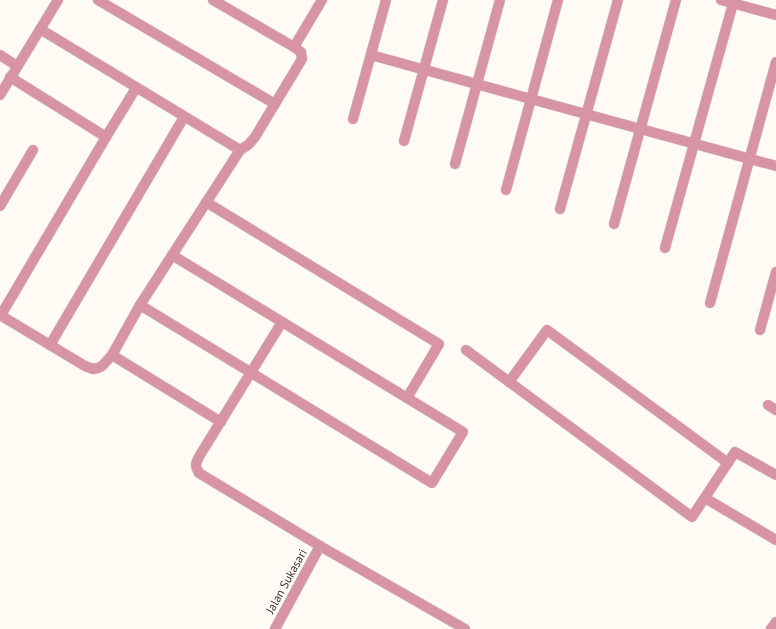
<svg xmlns="http://www.w3.org/2000/svg" width="776" height="629" viewBox="0 0 776 629" font-family="'PT Sans',sans-serif">
<style>
.lines{fill:none;stroke-linecap:round;stroke-linejoin:round}
.minor-casing{stroke:#dbd6d0;stroke-width:11}
.minor{stroke:#d794a5;stroke-width:10}
.labels{text-anchor:middle;dominant-baseline:central;stroke-width:3.5;stroke-linejoin:round;paint-order:stroke}
.street-label{font-size:12px;fill:#39342e;stroke:#fffaf3}
</style>
<rect width="100%" height="100%" fill="#fffaf3"/>
<g class="lines">
<defs>
<g id="minor">
<path d="M98,0l177,104"/>
<path d="M213,0l81,47"/>
<path d="M721,0l55,15"/>
<path d="M40,29l200,121"/>
<path d="M0,55l17,11"/>
<path d="M371,55l160,44 27,-99"/>
<path d="M10,77l96,60"/>
<path d="M0,95l58,-95"/>
<path d="M353,119l33,-119"/>
<path d="M404,141l39,-141"/>
<path d="M455,164l45,-164"/>
<path d="M506,190l25,-91 245,67"/>
<path d="M206,202l233,142 -32,54"/>
<path d="M0,206l33,-56"/>
<path d="M560,209l58,-209"/>
<path d="M614,224l62,-224"/>
<path d="M665,248l69,-248"/>
<path d="M710,303l66,-241"/>
<path d="M140,305l292,178 31,-51 -291,-177"/>
<path d="M0,315l85,51 8,3 5,-1 4,-2 10,-11 28,-50 100,-155 8,-5 7,-8 47,-78 -1,-7 -7,-5 28,-47"/>
<path d="M1,315l105,-178 30,-49"/>
<path d="M282,322l-82,133c-4,8 -6,9 -1,18l121,73 145,83"/>
<path d="M760,330l16,-58"/>
<path d="M50,345l134,-228"/>
<path d="M466,350l226,167 43,-65 41,23"/>
<path d="M112,355l109,67"/>
<path d="M509,382l38,-52 181,133"/>
<path d="M768,405l8,5"/>
<path d="M705,498l71,42"/>
<path d="M275,629l45,-83"/>
<path d="M771,629l5,-7"/>
</g>
</defs>
<use href="#minor" class="minor-casing"/>
<use href="#minor" class="minor"/>
</g>
<g class="labels">
<g class="street-label">
<text transform="translate(286 581) rotate(-61)">Jalan Sukasari</text>
</g>
</g>
</svg>
